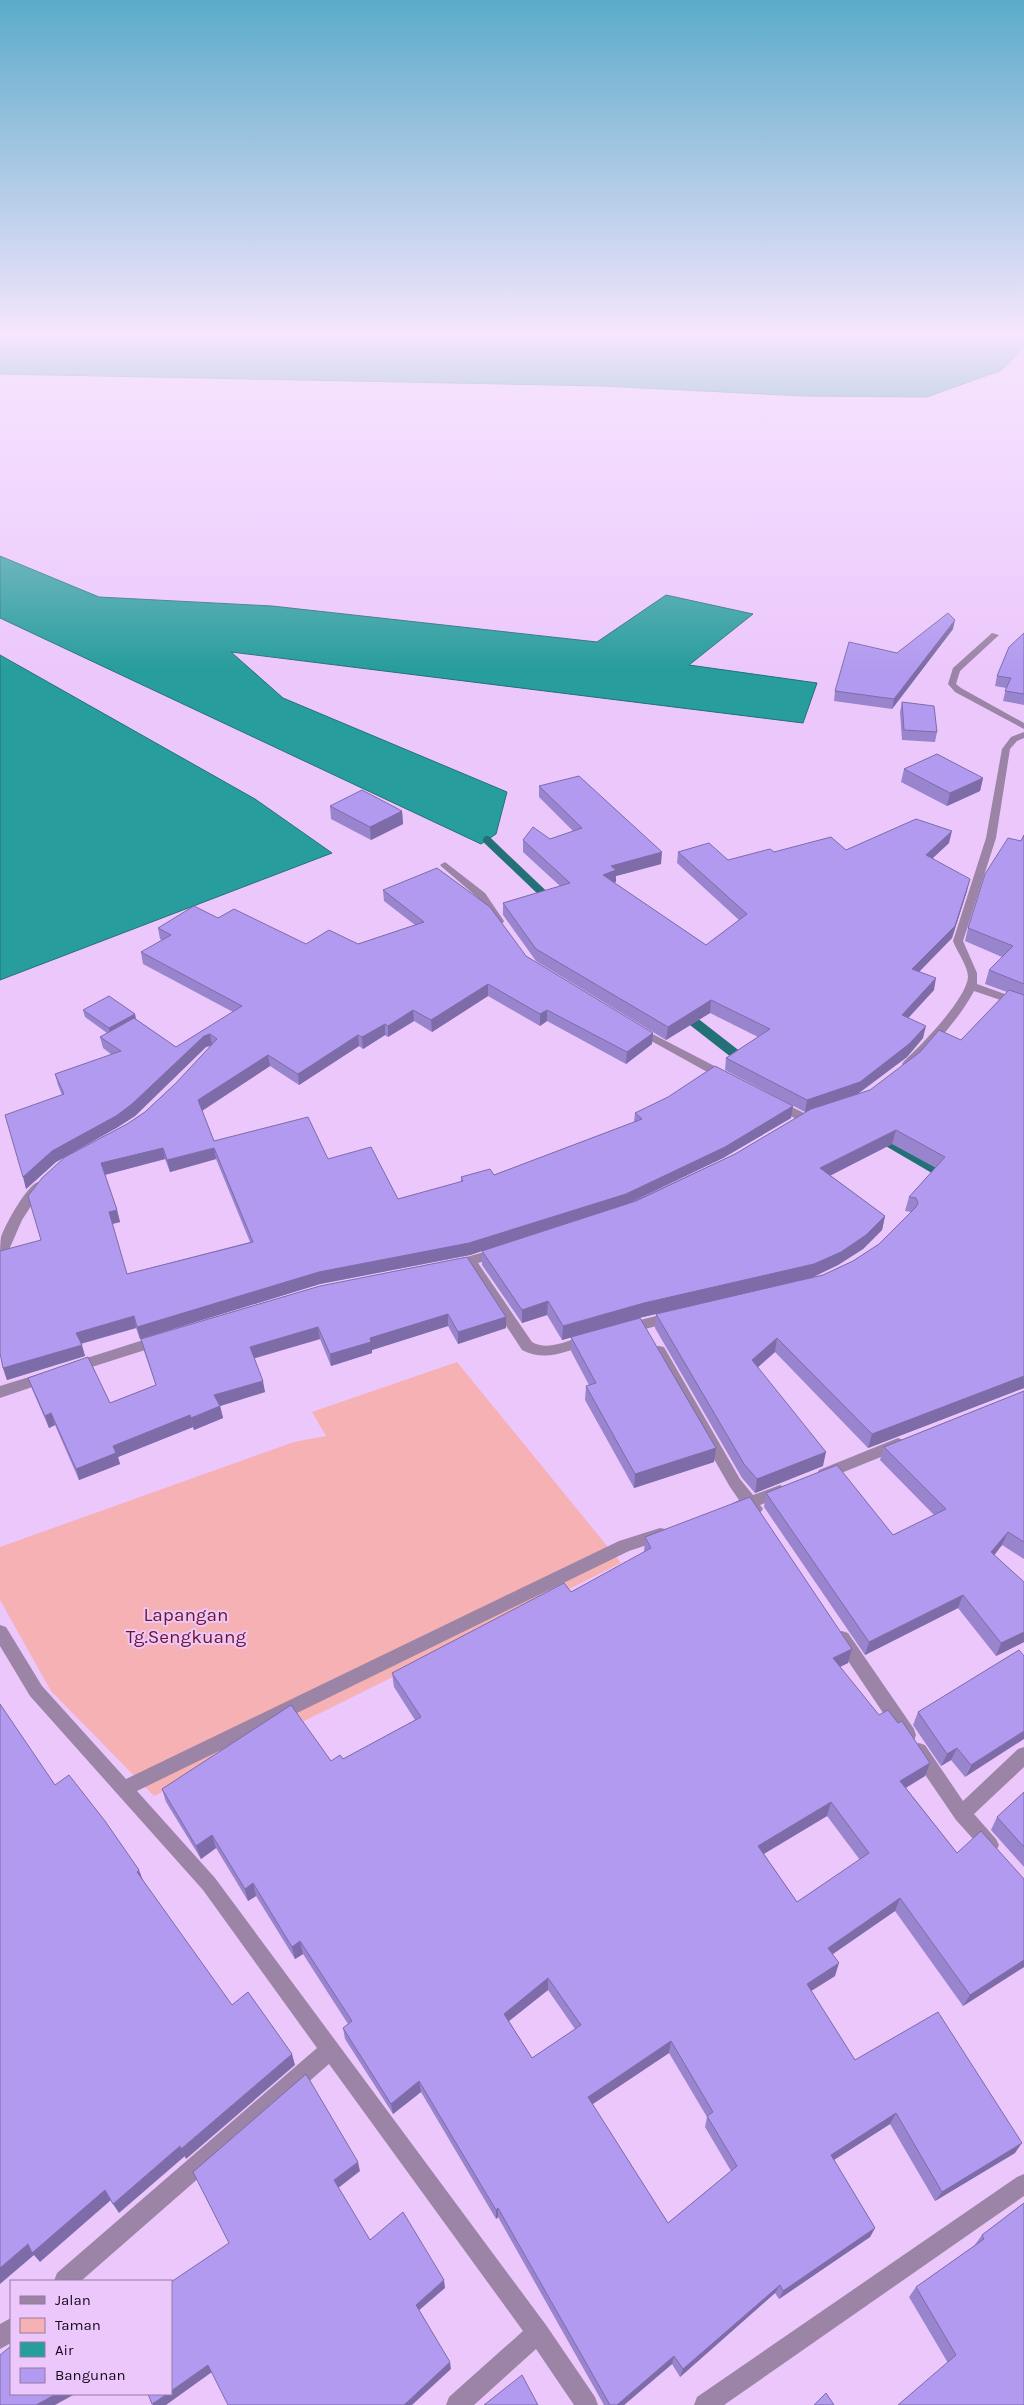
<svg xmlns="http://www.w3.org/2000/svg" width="1024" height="2405" viewBox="0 0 1024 2405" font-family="Karla,sans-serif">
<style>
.green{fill:#f6b1b5}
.water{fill:#289d9d;stroke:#237176}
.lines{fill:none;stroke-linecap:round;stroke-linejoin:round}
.stream-far1{stroke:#237176;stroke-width:8}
.stream{stroke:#237176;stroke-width:10}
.street{fill:#9b84a5;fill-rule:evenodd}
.wall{fill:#9984ce;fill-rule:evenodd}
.shaded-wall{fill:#7d6ca8}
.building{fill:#b29af0;stroke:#7d6ca8;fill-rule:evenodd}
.labels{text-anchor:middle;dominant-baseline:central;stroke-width:4;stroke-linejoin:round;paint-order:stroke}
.near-park-label{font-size:19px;fill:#6f1526;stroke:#ecc7fc}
</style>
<rect width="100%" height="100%" fill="#ecc7fc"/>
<path class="green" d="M457,1362l164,201 -467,233 -103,-105 -51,-91v-53l294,-105 32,-6 -14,-24z"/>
<g class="water">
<path d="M0,332h1024v15l-22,23 -75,27 -123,-1 -202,-10 -602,-12z"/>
<path d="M0,556l99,41 173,9 325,36 69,-47 87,19 -64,51 128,18 -14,40 -572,-71 52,46 224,94 -11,42 -15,10 -481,-226z"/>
<path d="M0,655l255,144 77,54 -332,127z"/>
</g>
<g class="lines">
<path class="stream-far1" d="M487,840l64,61"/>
<g class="stream">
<path d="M684,1014l59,46"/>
<path d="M880,1137l65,38"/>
</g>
<g class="street">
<path d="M992,633l7,2 -39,36 -4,13 5,4 63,35v6l-69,-37 -7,-8 5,-16z"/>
<path d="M1024,732v6l-7,3 -7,8 -14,89 -33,103 14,32v11l47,17v7l-50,-17c-15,28 -39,54 -62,76h-8l-2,-3 2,-3c16,-14 63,-63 64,-84 0,-11 -11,-25 -15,-36l33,-103 16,-89 9,-12z"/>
<path d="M445,862l40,31 19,28 -1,2h-8l-18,-26 -35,-30 -2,-2z"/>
<path d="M639,1027l89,46 2,3 -2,3h-8l-85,-47 -2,-2z"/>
<path d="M778,1100l30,15 2,3 -6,4 -4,-1 -26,-14 -2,-3 2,-3z"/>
<path d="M38,1182l6,4 -22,34 -17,39 -5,2c0,-8 0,-17 1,-24 4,-12 26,-52 37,-55z"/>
<path d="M498,1248l5,2 1,3 -1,3 -25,7 54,79c17,10 39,-3 56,-8l5,1 2,4 -2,4c-24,7 -47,20 -71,7l-55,-84 -13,4 -5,-2 -2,-3 2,-3z"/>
<path d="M672,1312l5,1 2,4 -2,4 -48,12 -5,-1 -2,-4 2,-4z"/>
<path d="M159,1335l5,1 2,4 -2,4 -88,28 -5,-1 -2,-4 2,-4z"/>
<path d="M659,1346l5,1 76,132 13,16 27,-10 5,2 2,4 -2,4 -25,10 3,4 -3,4 -5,2 -8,-5 -9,3 -5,-2 -3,-4 3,-4 6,-3 -9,-13 -78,-136 2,-4z"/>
<path d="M45,1372l5,1 2,4 -2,4 -50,17v-12z"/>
<path d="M898,1438l5,2 2,4 -2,4 -79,32 -5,-2 -2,-4 2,-4z"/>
<path d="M660,1528l5,1 3,5 -3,5 -36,12 -492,240 78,87 331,447 49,72 3,8h-24l-38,-56 -62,56h-28l3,-8 74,-66 -194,-267 -248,217h-27l3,-8 260,-225 -114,-158 -173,-194 -30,-50v-21l6,2 36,59 84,93 493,-238z"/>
<path d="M842,1631l6,2 66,96 2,6 -2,6 -6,2 -6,-2 -66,-98 -2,-5 2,-5z"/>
<path d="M919,1743l6,2 38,56 55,-52 6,-2v20l-50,47 22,25 3,6 -3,6 -6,3 -6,-3 -28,-31 -43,-63 -3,-6 3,-6z"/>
<path d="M1024,2174v22l-300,209h-30l3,-8 320,-220z"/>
<path d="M11,2318v25l-11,6v-25z"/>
</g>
</g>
<g class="wall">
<path d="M953,629l-61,80 -58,-8 1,-10 62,-38z"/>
<path d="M1024,633v72l-21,-4 3,-13 -11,-2 2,-10z"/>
<path d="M902,702l35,30 -2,10 -33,-2 -2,-28z"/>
<path d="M904,769l79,9 -3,13 -33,15 -46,-24z"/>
<path d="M539,786l122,78 -45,12v6l-2,1 92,62 33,-25 -62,-57 1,-11 50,8 46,-8 72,-2 103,-7 -16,15 34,33 -15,47 -33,34 15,18 -26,28 15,20 -16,19 -49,37 12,-4 91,-50 46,-48 -22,-8 4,-14 13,-13 -37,-16 3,-13 56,-93v553l-156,60 -93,-96 -17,15 65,99 -68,27 -13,-15 -87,-150 1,-14 82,-19 -95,22 -81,23 -15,-25 -25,8 -40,-58v-14l-12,4 -150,29 -180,55 -4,-11 -55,16 4,12 -78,24 -4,-12 38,-128 86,-116 18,-12 31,-29 35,-37 -5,1 -71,69 -17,11 -62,35 -30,27 36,-94 -4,-10 -3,-11 57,-19 -9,-7 -3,-11 7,-4 -22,-16 -2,-7 52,4 1,5 40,28 57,-35 -90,-48 -2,-12 21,-12 -2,-1 -2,-11 60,-10 88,26h52l57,-19 -31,-24 -1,-11 143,66 126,88 -26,20 -79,-43 -7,5 -52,-30 -56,36 -18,-11 -26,16 -3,-2 -22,14 -4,-3 -60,39 -29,-19 -68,45 12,30 114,18 70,40 63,-17v-5l33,-2 140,-53 1,-9 158,-7 -2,12 -68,40 -92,44 104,-48 73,-43 -3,1 -80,-42 1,-12 32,-21 -48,-24 -44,27 -130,-79 -33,-46v-12l57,-17 -37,-34v-12l27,-1 23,-8 -34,-34zM892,1144l44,24 -27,29 -4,14 6,1 -32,32 -26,17 -30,14 -10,2 25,-12 25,-16 19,-19 3,-14 -55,-41zM165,1159l5,13 46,-13 34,83 -123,32 -15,-50 8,-2 -3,-12 -12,-35z"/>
<path d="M330,806l72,5 1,13 -32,16 -40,-21z"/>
<path d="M320,1286l186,31v11l-48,16 -10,-18 -76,24v3l-41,13 -11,-27 -66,19 11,34 -45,14 3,12 -29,12 -1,-3 -75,30 2,7 -41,16 -24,-55 -6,3 -17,-39 -4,-11 82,25 46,-18 -12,-34 -3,-12z"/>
<path d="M571,1337l143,125 -80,26 -49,-88 1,-14 3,-1 -18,-34z"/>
<path d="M1024,1391v168l-22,-14 -8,10 30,27v60l-28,14 -38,-48 -93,47 -101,-148 2,-14 127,42 41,-20 -54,-55 4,-13z"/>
<path d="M645,1537l207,112 -4,14 -8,4 85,109 -19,12 51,65 67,26v88l-61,39 -68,-95 -62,43 2,22 -24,15 44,69 160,93 -80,48 -45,-77 -56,36 41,68 -5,9 -91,62 -4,-6 -95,84 -8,-13 -48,41h-20l-106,-188 -2,2 -75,-127 -28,22 -48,-75 -2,-11 5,-4 -45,-70 -8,5 -39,-63 -8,5 -32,-53 -15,11 -35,-57 -4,-13 181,-30 72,-39 -21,-33 -2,-14 179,-81 73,-39zM827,1816l33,44 -63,42 -33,-48zM548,1990l27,39 -43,29 -23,-37zM669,2053l38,64 -2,10 26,44 -63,52 -76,-119z"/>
<path d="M1024,1656l-59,121 -14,-17 -10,6 -28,-41 5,-13z"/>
<path d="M1024,1792v75l-33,-37 6,-13z"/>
<path d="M1024,2203v202l-76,-42 -39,-66 7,-10 58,-41 8,-11z"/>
</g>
<g class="shaded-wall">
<path d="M955,620l-2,9 -61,80 2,-10z"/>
<path d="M983,778l-3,13 -33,15 3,-13z"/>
<path d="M402,811l1,13 -32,16 -1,-13z"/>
<path d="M952,831l-3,12 -25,23 2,-11z"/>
<path d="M662,852l-1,12 -45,12v6l-14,4 1,-11 8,-9z"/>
<path d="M970,879l-3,12 -15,47 -42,43 2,-12z"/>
<path d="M936,978l-2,12 -34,37 2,-12z"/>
<path d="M488,984v12l-56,36 -1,-12z"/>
<path d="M711,1000l-1,13 -44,27 2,-13z"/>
<path d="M413,1010l1,11 -26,16v-11z"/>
<path d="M547,1010v11l-7,5v-12z"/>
<path d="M135,1014l1,7 -26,14 -1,-7z"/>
<path d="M385,1024v11l-22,14 -1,-12z"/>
<path d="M926,1026l-3,12 -16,19 -50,37 -52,18 2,-12z"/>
<path d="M653,1033l-1,11 -26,20 1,-12z"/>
<path d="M210,1034l2,11 -6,2 -71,69 -17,11 -62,35 -30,27 -3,-12 29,-26 152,-115z"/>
<path d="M358,1035l1,11 -60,39 -1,-11z"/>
<path d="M268,1055l2,11 -70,46 -2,-12z"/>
<path d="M793,1106l-2,12 -68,40 -98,47 -155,50 -150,29 -180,55 -3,-12z"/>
<path d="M896,1130l-4,14 -74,38 2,-14z"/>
<path d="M163,1148l2,11 -61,16 -3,-12z"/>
<path d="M214,1148l2,11 -46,13 -3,-12z"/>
<path d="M117,1210l3,12 -8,2 -3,-12z"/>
<path d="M885,1216l-3,14 -19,19 -25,16 -27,13 -168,39 -81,23 1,-14z"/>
<path d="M548,1301l-1,14 -25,8v-13z"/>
<path d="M448,1314v12l-76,24v3l-41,13 -1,-12 40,-16z"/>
<path d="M134,1316l2,12 -57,16 -3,-11z"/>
<path d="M506,1317v11l-48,16v-12z"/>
<path d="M318,1327l2,12 -68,20 -2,-12z"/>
<path d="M777,1338l-2,14 -25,22 2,-14z"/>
<path d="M82,1345l3,11 -78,24 -4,-12z"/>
<path d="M1024,1376v12l-156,60 4,-14z"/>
<path d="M263,1381l2,11 -48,15 -3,-12z"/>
<path d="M220,1406l3,12 -29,12 -3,-12z"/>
<path d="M51,1413l4,12 -6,3 -4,-12z"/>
<path d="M190,1415l3,12 -75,30 2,7 -41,16 -3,-11 37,-23z"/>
<path d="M716,1448l-2,14 -80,26 1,-14z"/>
<path d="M826,1452l-3,14 -68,27 2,-14z"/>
<path d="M1008,1532l-6,13 -16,21 5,-14z"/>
<path d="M963,1595l-5,13 -93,47 4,-13z"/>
<path d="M1024,1632v10l-28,14 5,-13z"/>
<path d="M852,1649l-4,14 -19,9 4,-14z"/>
<path d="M1024,1731v8l-59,38 6,-12z"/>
<path d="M957,1748l-6,12 -10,6 6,-12z"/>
<path d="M930,1763l-5,13 -30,18 5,-13z"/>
<path d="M831,1802l-4,14 -72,43 3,-13z"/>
<path d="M212,1835l4,13 -15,11 -5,-13z"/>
<path d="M139,1870l5,13 -7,-11z"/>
<path d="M253,1883l3,13 -8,5 -3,-12z"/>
<path d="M900,1898l-5,13 -71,49 4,-12z"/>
<path d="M300,1941l3,13 -8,5 -3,-12z"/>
<path d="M1024,1960v7l-61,39 7,-11z"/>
<path d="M839,1963l-4,13 -32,20 4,-12z"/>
<path d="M548,1978v12l-44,35v-11z"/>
<path d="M671,2041l-2,12 -82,55 1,-11z"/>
<path d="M292,2054l3,11 -109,94 -5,-10z"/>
<path d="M419,2081l2,11 -28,22 -2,-10z"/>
<path d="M896,2113l-6,11 -64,41 5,-10z"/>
<path d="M1022,2143l-7,10 -80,48 7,-9z"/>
<path d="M180,2146l5,10 -66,57 -6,-9z"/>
<path d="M358,2162l2,9 -23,18 -3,-9z"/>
<path d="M105,2190l6,10 -71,62 -6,-7 -34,29v-16l28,-24z"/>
<path d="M498,2208v9l-2,2v-9z"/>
<path d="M875,2228l-5,9 -91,62 4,-8z"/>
<path d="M444,2280l1,8 -28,24 -1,-7z"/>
<path d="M780,2285l-5,8 -95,84 3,-8z"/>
<path d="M674,2356l-2,8 -48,41h-7z"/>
<path d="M450,2362l1,7 -39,36h-8z"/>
<path d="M208,2365l4,7 -46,33h-13l-1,-1 15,-10h4v-3z"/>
<path d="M56,2394h19l-20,11h-19z"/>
</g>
<g class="building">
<path d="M948,613l7,7 -61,79 -59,-8 14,-49 48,11z"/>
<path d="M1024,633v61l-19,-3 6,-13 -14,-2 12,-29z"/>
<path d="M902,702l32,4 3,26 -33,-2z"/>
<path d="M937,754l46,24 -33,15 -46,-24z"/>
<path d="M579,776l83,76 -51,14 5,4 -13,5 103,70 41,-31 -69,-62 31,-9 19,17 42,-11 4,3 57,-15 15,13 70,-31 36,12 -26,24 44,24 -15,47 -43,43 24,9 -34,37 24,11 -17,18 -49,38 -53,18 -81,-42 44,-29 -59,-29 -43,27 -132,-78 -33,-46 67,-20 -47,-43 10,-13 17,12 32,-11 -43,-42z"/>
<path d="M362,790l40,21 -32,16 -40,-21z"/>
<path d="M1024,835v149l-35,-14 24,-24 -45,-18 17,-54 23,-36 13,3z"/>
<path d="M437,868l53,39 36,49 127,77 -26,19 -80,-42 -7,4 -52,-30 -57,36 -18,-10 -25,16 -3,-2 -23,13 -4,-2 -60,39 -30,-19 -70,45 16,41 94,-24 20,42 43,-12 27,52 65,-18 -2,-4 29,-8 4,6 148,-56 -7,-6 33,-16 47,-31 78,40 -68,41 -99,47 -157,49 -150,29 -182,55 -3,-11 -58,17 6,12 -79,23 -3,-15v-102l41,-11 -13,-44 14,-18 23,-21 62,-33 18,-12 31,-29 41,-44 -7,-5 -6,2 -72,68 -16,12 -64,35 -29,26 -18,-62 59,-21 -9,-20 66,-23 -21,-14 34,-19 42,29 66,-41 -101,-54 30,-17 -13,-7 36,-22 24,12 16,-9 72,35 23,-14 29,14 66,-22 -41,-32zM163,1148l4,12 47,-12 39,94 -126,32 -18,-62 8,-2 -16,-47z"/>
<path d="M1009,990l15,5v381l-152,58 -95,-96 -25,22 74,92 -69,27 -13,-15 -88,-150 167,-39 30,-14 26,-17 37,-37 2,-4 -2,-5 -7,-1 36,-40 -49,-27 -76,38 65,48 -19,19 -25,17 -27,12 -170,39 -81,23 -15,-25 -26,9 -40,-59 154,-50 99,-47 76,-45 59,-19 50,-38 19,-22 22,10z"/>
<path d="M109,996l26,18 -26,14 -26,-18z"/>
<path d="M467,1257l39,60 -48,15 -10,-18 -78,24 1,4 -41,12 -12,-27 -68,20 13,34 -49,14 6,11 -29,12 -1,-3 -77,31 3,7 -40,16 -25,-56 -6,3 -17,-38 60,-21 22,46 46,-18 -15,-46 179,-53z"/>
<path d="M640,1318l76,130 -81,26 -49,-88 10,-3 -25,-46z"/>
<path d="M1024,1391v151l-16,-10 -17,20 33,30v50l-23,11 -38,-48 -94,47 -103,-149 71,-28 56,70 53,-26 -62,-62z"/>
<path d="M750,1497l102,152 -19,9 46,57 9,-5 10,13 4,-2 28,42 -30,18 57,72 24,-22 43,48v81l-54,35 -70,-97 -72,50 11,15 -32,21 48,76 83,-48 84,131 -80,49 -46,-79 -65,42 44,73 -92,63 -3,-6 -97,84 -9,-13 -57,49h-7l-112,-197 -2,2 -77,-129 -28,23 -48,-76 9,-7 -52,-80 -8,6 -39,-64 -8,6 -33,-54 -16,11 -34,-57 129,-84 40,56 9,-6 3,4 78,-42 -29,-44 172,-90 7,9 80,-44 -6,-11zM831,1802l38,51 -72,49 -39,-56zM548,1978l33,47 -49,33 -28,-44zM671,2041l42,71 -6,4 30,50 -69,57 -80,-126z"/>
<path d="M1019,1650l5,6v75l-53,34 -14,-17 -10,6 -29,-42z"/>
<path d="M0,1704l55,81 14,-10 36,46 34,49 -2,2 95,133 16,-13 44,62 -111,95 -1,-3 -67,58 -8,-14 -73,63 -4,-9 -28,24z"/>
<path d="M1024,1792v55l-27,-30z"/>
<path d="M306,2074l52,88 -24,18 36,60 33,-28 41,68 -28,25 34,57 -46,43h-176l-20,-40 -37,26v-109l58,-39 -36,-71z"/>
<path d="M1024,2203v202h-126l58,-50 -40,-68 68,-48 -2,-4z"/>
<path d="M11,2346v48h45l-20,11h-36v-50z"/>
<path d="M522,2375l16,30h-54z"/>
<path d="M826,2393l8,12h-20z"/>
<path d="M148,2394h19l-15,10z"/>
</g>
<linearGradient id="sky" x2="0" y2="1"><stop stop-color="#5babca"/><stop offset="0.5" stop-color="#f6e6fe"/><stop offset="1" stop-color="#f6e6fe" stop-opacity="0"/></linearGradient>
<rect width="1024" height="669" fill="url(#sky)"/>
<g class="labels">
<g class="near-park-label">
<text x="186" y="1615">Lapangan<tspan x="186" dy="22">Tg.Sengkuang</tspan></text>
</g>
</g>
<rect x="10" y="2280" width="162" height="115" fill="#ecc7fc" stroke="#967ba2"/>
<rect x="20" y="2296" width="25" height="8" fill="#9b84a5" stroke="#967ba2"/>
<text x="55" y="2305" font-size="15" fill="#16091b">Jalan</text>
<rect x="20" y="2318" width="25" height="15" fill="#f6b1b5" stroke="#967ba2"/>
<text x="55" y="2330" font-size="15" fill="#16091b">Taman</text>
<rect x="20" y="2342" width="25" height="15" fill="#289d9d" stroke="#967ba2"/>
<text x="55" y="2355" font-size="15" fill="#16091b">Air</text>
<rect x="20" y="2368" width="25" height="15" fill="#b29af0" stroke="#967ba2"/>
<text x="55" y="2380" font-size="15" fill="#16091b">Bangunan</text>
</svg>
